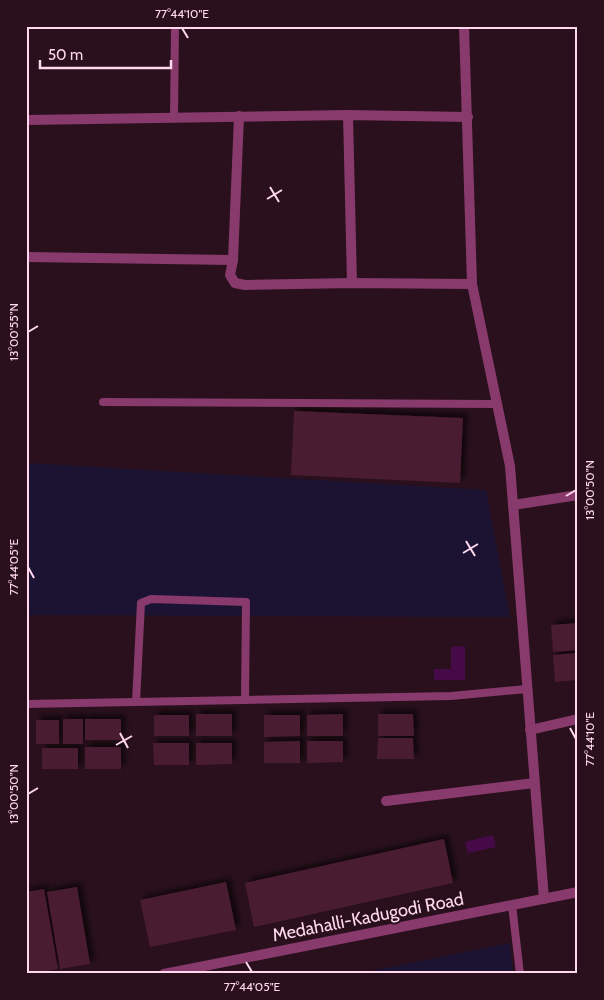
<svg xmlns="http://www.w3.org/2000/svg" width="604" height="1000" viewBox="0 0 604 1000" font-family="Cabin,sans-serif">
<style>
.green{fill:#1c1333}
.water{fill:#460a48}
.building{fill:#4a1c31;filter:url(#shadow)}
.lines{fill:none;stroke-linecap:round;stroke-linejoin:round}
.service{stroke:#883a6c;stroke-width:8}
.minor{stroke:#883a6c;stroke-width:10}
.tertiary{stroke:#883a6c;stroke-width:10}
.ticks{fill:none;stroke:#ffd8ee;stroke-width:2}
.labels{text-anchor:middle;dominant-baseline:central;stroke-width:4;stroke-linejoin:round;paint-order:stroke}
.street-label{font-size:18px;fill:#ffd8ee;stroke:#29101c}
.neatline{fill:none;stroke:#ffd8ee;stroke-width:2}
.ticks-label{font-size:12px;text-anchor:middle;fill:#ffd8ee}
</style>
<defs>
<filter id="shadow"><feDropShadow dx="4.5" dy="-4.5" stdDeviation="2.5" flood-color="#0009"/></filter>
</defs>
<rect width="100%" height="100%" fill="#29101c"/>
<g class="green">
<path d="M28,463l458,27 24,127 -484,-2v-123l3,-1z"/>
<path d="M510,943l3,31h-157z"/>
</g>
<g class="water">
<path d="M465,646v34h-31v-11h17v-22z"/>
<path d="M493,835l3,12 -28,6 -3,-11z"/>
</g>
<g class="building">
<path d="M294,411l169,7 -3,65 -169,-8z"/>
<path d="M578,623v27l-25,2 -2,-27z"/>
<path d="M578,653v27l-23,2 -2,-27z"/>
<rect x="196" y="714" width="36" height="22"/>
<path d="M343,714v22h-36v-21z"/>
<path d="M378,714h35l1,22h-36z"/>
<rect x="154" y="715" width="35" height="21"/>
<path d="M264,715h36v21l-36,1z"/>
<rect x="63" y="719" width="20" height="25"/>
<rect x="85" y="719" width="36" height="21"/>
<rect x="36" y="720" width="23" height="24"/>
<path d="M378,738h35l1,21h-37z"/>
<path d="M300,741v22h-36v-21z"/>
<path d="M307,741h36v21l-36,1z"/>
<path d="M153,743h36v22h-35z"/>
<path d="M196,743h36v21l-36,1z"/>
<rect x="85" y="747" width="36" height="22"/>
<rect x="42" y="748" width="36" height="21"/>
<path d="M444,839l9,44 -199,44 -9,-44z"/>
<path d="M226,882l10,48 -86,17 -10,-47z"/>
<path d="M77,887l13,77 -30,5 -13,-77z"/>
<path d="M44,889l14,80 -29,5 -3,-16v-66z"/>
</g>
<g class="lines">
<g class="service">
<path d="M174,117l1,-91"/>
<path d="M103,402l394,2"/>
<path d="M136,702l5,-99 10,-4 95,3 -1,98"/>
<path d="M26,704l425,-8 76,-7"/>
<path d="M512,905l8,69"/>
</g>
<g class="minor">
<path d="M464,26l8,258 38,182 34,433"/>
<path d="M348,115l4,168"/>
<path d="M26,120l322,-5 120,2"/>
<path d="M26,257l207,3 6,-144"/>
<path d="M233,260l-3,15 5,8 10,2 107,-2 120,1"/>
<path d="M513,505l65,-10"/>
<path d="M530,730l48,-11"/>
<path d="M386,801l148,-18"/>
</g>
<path class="tertiary" d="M164,974l414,-82"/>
</g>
<path class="ticks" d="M182,28l6,10M270,187l9,15M267,199l15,-9M28,332l10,-6M566,496l10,-6M466,541l9,15M463,553l15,-9M28,567l6,11M570,728l6,11M120,733l8,15M116,745l16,-9M28,794l10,-6M246,962l6,10"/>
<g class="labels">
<g class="street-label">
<text transform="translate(368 917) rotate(-11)">Medahalli-Kadugodi Road</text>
</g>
</g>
<rect width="604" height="1000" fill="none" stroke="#29101c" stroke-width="55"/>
<path d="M40 60v8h131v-8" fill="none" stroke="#ffd8ee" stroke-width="2.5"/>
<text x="48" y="60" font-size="15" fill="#ffd8ee" stroke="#29101c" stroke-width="4" paint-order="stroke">50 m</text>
<rect x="28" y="28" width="548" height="944" class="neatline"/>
<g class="ticks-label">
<text x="182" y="18">77°44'10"E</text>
<text transform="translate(14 332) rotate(-90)" y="4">13°00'55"N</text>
<text transform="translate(590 490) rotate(-90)" y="4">13°00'50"N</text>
<text transform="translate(14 567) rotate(-90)" y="4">77°44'05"E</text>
<text transform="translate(590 739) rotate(-90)" y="4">77°44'10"E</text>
<text transform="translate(14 794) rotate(-90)" y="4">13°00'50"N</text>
<text x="252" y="991">77°44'05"E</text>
</g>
</svg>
